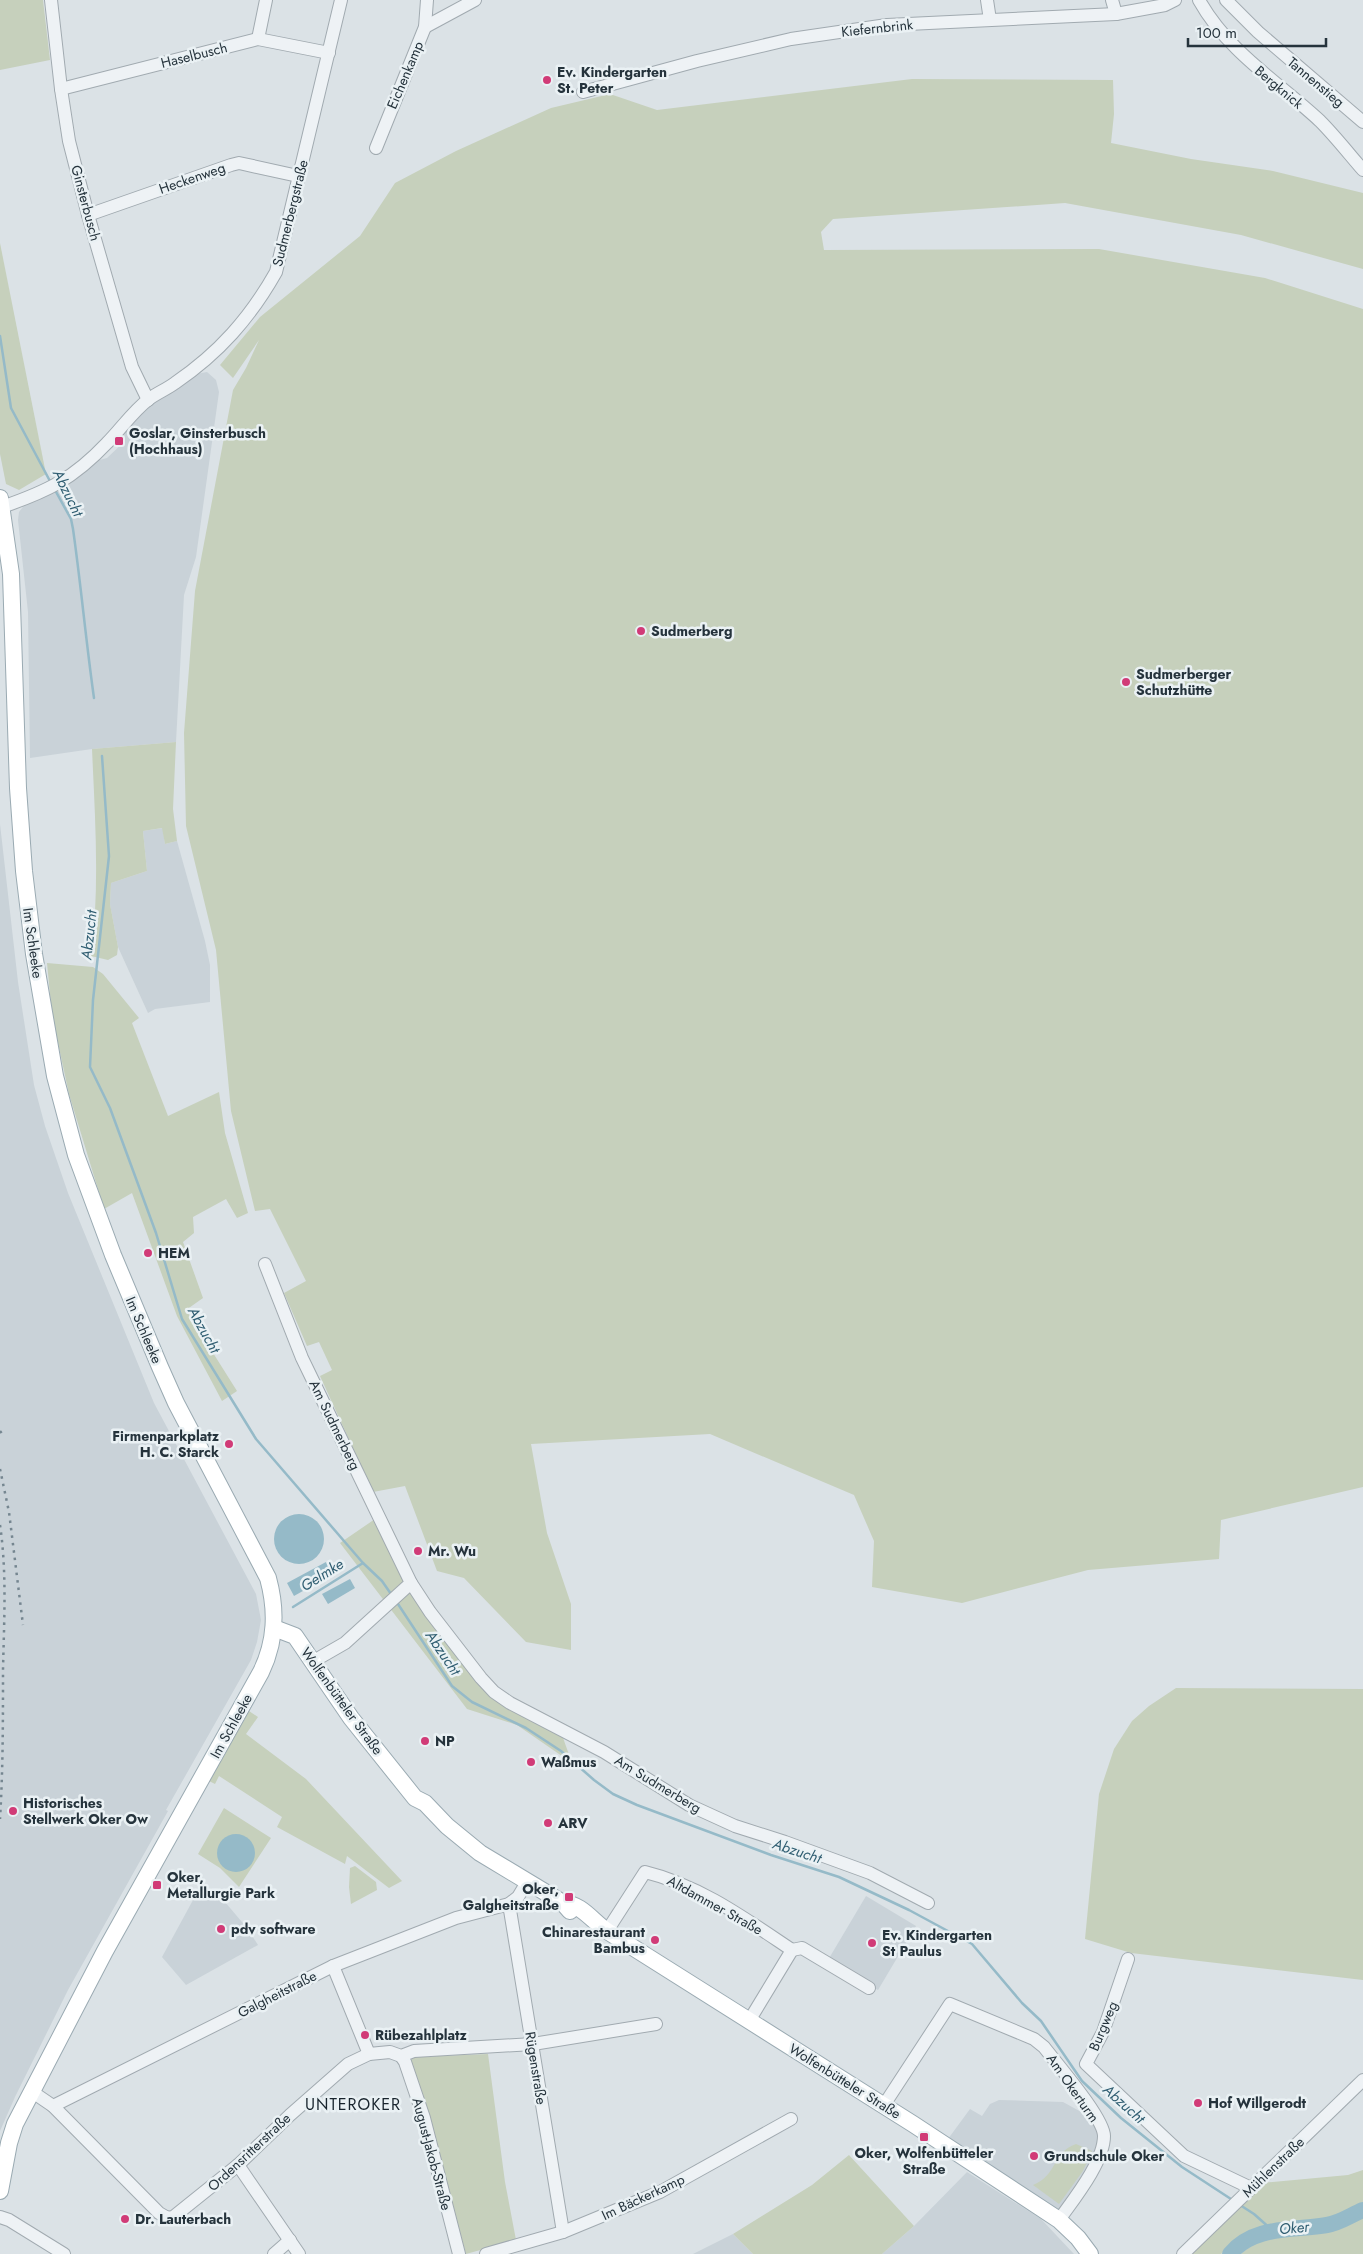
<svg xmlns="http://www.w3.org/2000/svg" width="1363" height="2254" viewBox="0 0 1363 2254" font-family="Jost,sans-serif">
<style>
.built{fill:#c9d2d8}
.green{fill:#c6d0bc}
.water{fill:#95bac8}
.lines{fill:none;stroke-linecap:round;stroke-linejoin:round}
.stream{stroke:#95bac8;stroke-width:2.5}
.river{stroke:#95bac8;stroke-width:16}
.minor-casing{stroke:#a1aab0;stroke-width:14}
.major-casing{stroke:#9aaab2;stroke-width:18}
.minor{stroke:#eef2f5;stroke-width:12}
.major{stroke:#fff;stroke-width:16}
.rail{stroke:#758690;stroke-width:2.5;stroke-dasharray:2.5 5;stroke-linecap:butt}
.poi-dot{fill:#d13b77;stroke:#eaf1f4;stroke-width:2}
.labels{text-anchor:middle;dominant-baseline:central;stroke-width:5;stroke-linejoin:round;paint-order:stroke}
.street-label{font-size:14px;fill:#25333c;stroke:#eaf1f4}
.poi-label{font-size:14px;font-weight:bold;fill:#25333c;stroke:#eaf1f4;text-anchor:start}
.water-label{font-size:15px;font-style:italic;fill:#2f5d71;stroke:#eaf1f4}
.quarter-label{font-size:16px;letter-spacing:1px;fill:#18242d;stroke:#eaf1f4}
</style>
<rect width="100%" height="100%" fill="#dbe2e6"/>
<g class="built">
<path d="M207,372l9,8 3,12 -23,165 -12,38 -8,147 -84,7 -62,9 -2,-146 -10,-92 1,-8 7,-9 11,-6 29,-10 26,-25 15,-4 18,-17 -1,-9 31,-33 41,-25z"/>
<path d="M0,824l18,158 16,103 11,41 23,67 86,210 102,191 5,26 -4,22 -6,18 -85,150 2,1 -100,179 -53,107 -15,34z"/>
<path d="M163,828l2,16 12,-3 28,100 5,24v37l-55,7 -7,4 -30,-66 -8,-43 1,-21 36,-12 -4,-40z"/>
<path d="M199,1889h15l33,39 11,17 -72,40 -24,-28z"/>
<path d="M866,1896l50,30 -38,64 -50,-30z"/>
<path d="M999,2100l64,2 31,17 7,17 -16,38 -26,36 -111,-71 22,-30 12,7 8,-12z"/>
<path d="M967,2172l74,47 33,35h-192l32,-28z"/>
<path d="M733,2234l20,20h-60z"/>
</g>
<g class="green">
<path d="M0,0h43l7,60 -50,10z"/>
<path d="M912,79l201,1 1,34 -3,29 80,16 82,12 90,22v76l-122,-34 -176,-32 -232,16 -12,13 3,18 275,-1 166,29 98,31v1178l-142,33 -2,39 -131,11 -126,33 -90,-16 2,-46 -20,-46 -144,-61 -179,10 16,89 24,71v46l-45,-8 -62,-64 -27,-7 -32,-85 -32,6 -53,-116 12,-6 -13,-28 -12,4 -23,-53 22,-12 -36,-72 -15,2 -24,-100 -15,-161 -30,-124 -2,-93 11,-142 38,-201 13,-22 13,-28 -26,38 -13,-13 40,-48 100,-81 35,-53 61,-32 95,-43 59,-14 47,16z"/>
<path d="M0,243l46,231 -27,16 -13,-6 -6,-30z"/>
<path d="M176,742l-3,67 4,32 -12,3 -3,-16 -19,3 4,40 -36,12 -1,21 8,43 -1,8 -9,5 -17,-4c9,-69 4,-138 1,-207z"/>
<path d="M47,963l46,4 10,7 36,44 -7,5 36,93 51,-24 6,41 23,80 -11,5 -11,-19 -33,18 1,16 -11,9 20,56 -17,12 51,81 -15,10 -45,-85 -45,-123 -28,16 -35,-115 -17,-79z"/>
<path d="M375,1519l119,181 68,35 10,28 -55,-38 -50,-16 -127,-166z"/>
<path d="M1176,1688l187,1v291l-232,-27 -46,-14 14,-145 15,-45 18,-28 17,-15z"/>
<path d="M249,1711l9,6 -12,17 60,45 96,102 -13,7 -42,-32 -2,8 -68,-37 5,-10 -63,-41 -4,8 -6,-3z"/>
<path d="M224,1808l47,30 -32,49 -19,-19 -22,-14z"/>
<path d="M355,1866l21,16 1,8 -26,14 -2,-17 1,-19z"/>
<path d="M488,2054l17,128 11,58 -50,14 -38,-137 -18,-55 3,-5z"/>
<path d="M1076,2144l16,7 -9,20 -24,33 -26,-19c25,-10 19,-33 43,-41z"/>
<path d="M849,2155l65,71 -32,28h-129l-20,-20 79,-49z"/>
<path d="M1363,2170v35l-27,15 -9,2 -68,7 -16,7 -22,18h-32l72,-71 87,-8z"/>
<path d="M1363,2216v38h-122c30,-27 64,-14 99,-25 9,-3 14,-10 23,-13z"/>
</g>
<g class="water">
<circle cx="299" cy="1539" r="25"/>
<path d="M326,1562l7,12 -39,22 -7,-13z"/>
<path d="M350,1579l5,9 -27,16 -6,-10z"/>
<circle cx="236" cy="1853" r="19"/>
</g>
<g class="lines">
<g class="stream">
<path d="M0,336l11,72 40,75"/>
<path d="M55,490l16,29 2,10c8,56 13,113 21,169"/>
<path d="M102,756l7,100 -16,144 -3,67 20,41 46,125 26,86 74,120 107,124 19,18 9,13"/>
<path d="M396,1601l56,85 20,16 54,26 35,23 33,29 19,14 24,11 134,50 68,22 70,33 63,34 50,59 19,18 41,60 39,37 61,49 52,34"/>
<path d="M293,1607l70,-44"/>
<path d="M1240,2205l14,9 18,16"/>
</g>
<path class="river" d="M1230,2254c24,-29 63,-23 97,-29 13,-2 24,-10 36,-15"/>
<defs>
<g id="minor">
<path d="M51,0l10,89 8,52 19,74 44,152 16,33"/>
<path d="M987,0l3,20"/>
<path d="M1112,0l4,14"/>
<path d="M1199,0c29,52 79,82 121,121 15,15 29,33 43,49"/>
<path d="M1226,0l32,32 105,90"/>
<path d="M425,27l50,-27"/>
<path d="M258,39l8,-39"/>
<path d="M61,89l197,-50 71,14"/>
<path d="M583,92l114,-31 94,-22 96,-14 229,-11 49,-9 10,-5"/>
<path d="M376,148l49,-121 2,-27"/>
<path d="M88,215l143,-50 8,-2 59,13"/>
<path d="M2,507c46,-16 71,-28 105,-64 14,-14 26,-32 42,-44 8,-6 18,-10 26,-16 44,-30 75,-65 101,-111l65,-272"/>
<path d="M265,1264l37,94 109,225 -66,60 -33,19"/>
<path d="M411,1583l19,29 51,66 13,14 16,11 94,49 85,53 46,21 50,16 85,31 58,30"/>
<path d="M509,1904l54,328"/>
<path d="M607,1931l38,-59c54,13 102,48 147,78l-43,71"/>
<path d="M792,1950l10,-2 67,40"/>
<path d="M1128,1959l-25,73 -17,32 98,92 67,32"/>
<path d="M333,1966l36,88"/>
<path d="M401,2056l4,6 19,56 35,136"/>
<path d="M31,2091l22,15 106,107 7,4 6,1 66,-53 52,-50 58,-51 21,-10 21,-2 11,4 13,-5 119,-7 123,-20"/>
<path d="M884,2105l66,-101 84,35 10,8c13,17 60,71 60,89 0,26 -31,64 -45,84"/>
<path d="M53,2106l280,-140 123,-48 53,-14 9,-7 9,-15"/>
<path d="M238,2165l61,89"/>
<path d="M0,2217l9,3 55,34"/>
<path d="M274,2254l16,-14"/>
<path d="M486,2254l77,-22 97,-40 131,-73"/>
<path d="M1183,2254l180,-174"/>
</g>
<g id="major">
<path d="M0,498l11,76 7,214 6,83 10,83 21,122 21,79 37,100 47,112 16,36 92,175c9,33 8,63 -7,94l-156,279 -90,173 -6,19 -9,48"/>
<path d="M274,1628l21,8 56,82 64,80 10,5 22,23 33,27 83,50 7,8"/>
<path d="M563,1903c19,1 29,18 44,28l306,193 146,96 19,18 12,16"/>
</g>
</defs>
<use href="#minor" class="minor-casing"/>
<use href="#major" class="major-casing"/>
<use href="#minor" class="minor"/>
<use href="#major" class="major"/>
<g class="rail">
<path d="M0,1431l4,5"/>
<path d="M0,1469l9,43 14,113"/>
<path d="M0,1525c7,47 4,97 3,145 0,50 0,99 -3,149"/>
</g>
</g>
<g class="poi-dot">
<circle cx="547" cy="80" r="5"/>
<rect x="114" y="436" width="10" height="10" rx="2.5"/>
<circle cx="641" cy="631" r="5"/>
<circle cx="1126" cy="682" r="5"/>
<circle cx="148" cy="1253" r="5"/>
<circle cx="229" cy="1444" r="5"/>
<circle cx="418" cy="1551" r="5"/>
<circle cx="425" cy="1741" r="5"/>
<circle cx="531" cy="1762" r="5"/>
<circle cx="13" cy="1811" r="5"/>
<circle cx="548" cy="1823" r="5"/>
<rect x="152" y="1880" width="10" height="10" rx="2.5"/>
<rect x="564" y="1892" width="10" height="10" rx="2.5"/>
<circle cx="221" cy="1929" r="5"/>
<circle cx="655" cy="1940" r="5"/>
<circle cx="872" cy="1943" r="5"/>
<circle cx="365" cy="2035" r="5"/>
<circle cx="1198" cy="2103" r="5"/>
<rect x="919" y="2132" width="10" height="10" rx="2.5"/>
<circle cx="1034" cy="2156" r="5"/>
<circle cx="125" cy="2219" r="5"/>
</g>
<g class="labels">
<g class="street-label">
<text transform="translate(877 28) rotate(-6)">Kiefernbrink</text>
<text transform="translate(194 55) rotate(-14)">Haselbusch</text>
<text transform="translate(405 75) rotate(-67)">Eichenkamp</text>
<text transform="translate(1316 82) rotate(40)">Tannenstieg</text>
<text transform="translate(1279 87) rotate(40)">Bergknick</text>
<text transform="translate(192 178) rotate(-19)">Heckenweg</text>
<text transform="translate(86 203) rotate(75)">Ginsterbusch</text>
<text transform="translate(290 213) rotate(-76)">Sudmerbergstraße</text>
<text transform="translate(33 943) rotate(82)">Im Schleeke</text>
<text transform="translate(144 1330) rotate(67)">Im Schleeke</text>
<text transform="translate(335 1425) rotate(64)">Am Sudmerberg</text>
<text transform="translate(342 1701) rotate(54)">Wolfenbütteler Straße</text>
<text transform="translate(231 1726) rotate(-61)">Im Schleeke</text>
<text transform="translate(658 1784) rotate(31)">Am Sudmerberg</text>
<text transform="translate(715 1905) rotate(29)">Altdammer Straße</text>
<text transform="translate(277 1994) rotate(-27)">Galgheitstraße</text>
<text transform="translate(1103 2026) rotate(-67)">Burgweg</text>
<text transform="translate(536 2068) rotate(81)">Rügenstraße</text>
<text transform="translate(845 2081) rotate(32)">Wolfenbütteler Straße</text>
<text transform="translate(1073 2088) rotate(55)">Am Okerturm</text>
<text transform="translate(249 2152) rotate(-43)">Ordensritterstraße</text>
<text transform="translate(432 2154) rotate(75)">August-Jakob-Straße</text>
<text transform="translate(1273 2167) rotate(-44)">Mühlenstraße</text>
<text transform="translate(643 2197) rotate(-25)">Im Bäckerkamp</text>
</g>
<g class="poi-label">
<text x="557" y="72">Ev. Kindergarten<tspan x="557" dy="16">St. Peter</tspan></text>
<text x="129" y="433">Goslar, Ginsterbusch<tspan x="129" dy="16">(Hochhaus)</tspan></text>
<text x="651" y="631">Sudmerberg</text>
<text x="1136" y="674">Sudmerberger<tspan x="1136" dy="16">Schutzhütte</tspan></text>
<text x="158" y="1253">HEM</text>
<text x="219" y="1436" text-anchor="end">Firmenparkplatz<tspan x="219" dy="16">H. C. Starck</tspan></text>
<text x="428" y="1551">Mr. Wu</text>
<text x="435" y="1741">NP</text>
<text x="541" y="1762">Waßmus</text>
<text x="23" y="1803">Historisches<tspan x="23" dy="16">Stellwerk Oker Ow</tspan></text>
<text x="558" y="1823">ARV</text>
<text x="167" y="1877">Oker,<tspan x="167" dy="16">Metallurgie Park</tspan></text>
<text x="559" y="1889" text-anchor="end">Oker,<tspan x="559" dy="16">Galgheitstraße</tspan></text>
<text x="231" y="1929">pdv software</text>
<text x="645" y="1932" text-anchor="end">Chinarestaurant<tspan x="645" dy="16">Bambus</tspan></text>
<text x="882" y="1935">Ev. Kindergarten<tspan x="882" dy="16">St Paulus</tspan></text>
<text x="375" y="2035">Rübezahlplatz</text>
<text x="1208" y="2103">Hof Willgerodt</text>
<text x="924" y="2153" text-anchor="middle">Oker, Wolfenbütteler<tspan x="924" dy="16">Straße</tspan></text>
<text x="1044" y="2156">Grundschule Oker</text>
<text x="135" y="2219">Dr. Lauterbach</text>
</g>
<g class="water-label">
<text transform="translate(68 493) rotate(64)">Abzucht</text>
<text transform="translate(89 935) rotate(-84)">Abzucht</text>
<text transform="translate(204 1330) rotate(61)">Abzucht</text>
<text transform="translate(322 1575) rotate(-32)">Gelmke</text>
<text transform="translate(443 1653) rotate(56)">Abzucht</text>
<text transform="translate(797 1851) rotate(18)">Abzucht</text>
<text transform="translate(1124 2104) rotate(42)">Abzucht</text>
<text transform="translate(1294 2228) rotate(-5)">Oker</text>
</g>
<g class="quarter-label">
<text x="353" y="2104">UNTEROKER</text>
</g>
</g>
<path d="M1188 38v8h138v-8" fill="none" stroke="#25333c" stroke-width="2.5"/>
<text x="1196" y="38" font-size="15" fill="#25333c" stroke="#eaf1f4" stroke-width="4" paint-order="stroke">100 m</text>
</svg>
